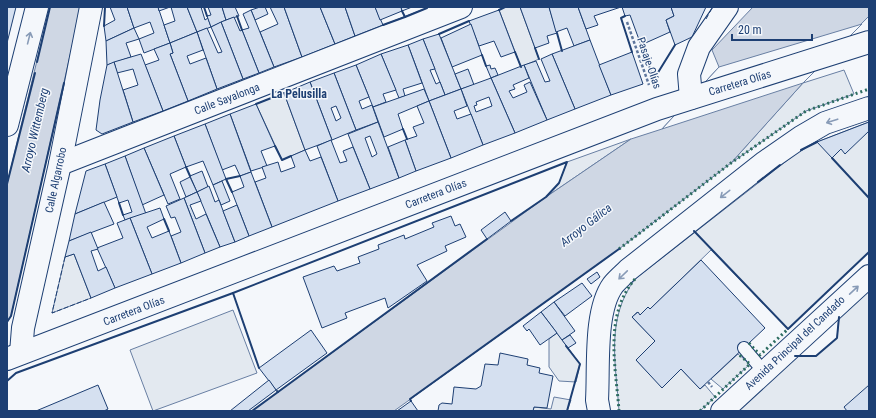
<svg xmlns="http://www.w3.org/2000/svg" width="876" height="418" viewBox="0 0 876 418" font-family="'Roboto Condensed',sans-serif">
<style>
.green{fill:#e3e9f0;stroke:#687fa3}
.water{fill:#cfd7e4;stroke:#687fa3}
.pier{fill:#f4f7fb;stroke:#687fa3}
.building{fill:#d5e0f0;stroke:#1d3f73;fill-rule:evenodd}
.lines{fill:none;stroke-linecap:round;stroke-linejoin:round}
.service-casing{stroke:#1d3f73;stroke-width:14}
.minor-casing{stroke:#1d3f73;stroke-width:24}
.secondary-casing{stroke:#1d3f73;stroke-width:24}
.path{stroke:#5e769c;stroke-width:2.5;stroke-dasharray:3 2;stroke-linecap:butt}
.service{stroke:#f4f7fb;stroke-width:12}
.minor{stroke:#f4f7fb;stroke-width:22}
.secondary{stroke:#f4f7fb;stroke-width:22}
.hedge{stroke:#2c6c60;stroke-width:3;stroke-dasharray:2 3;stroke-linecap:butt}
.fence{stroke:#1d3f73;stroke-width:1;stroke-dasharray:5 2;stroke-linecap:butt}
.wall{stroke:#1d3f73;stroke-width:2}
.oneway{stroke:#889bb7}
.labels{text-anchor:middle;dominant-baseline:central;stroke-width:3;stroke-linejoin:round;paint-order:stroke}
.street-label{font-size:11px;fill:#1d3f73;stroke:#f4f7fb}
.neighbourhood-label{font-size:12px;font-weight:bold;fill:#1d3f73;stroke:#f4f7fb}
.water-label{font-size:12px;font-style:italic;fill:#1d3f73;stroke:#f4f7fb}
</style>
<rect width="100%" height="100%" fill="#f4f7fb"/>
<g class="green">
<path d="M505,7h15l19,52 -18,8 -22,-57z"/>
<path d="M844,70l10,24 -48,17 -75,52 72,-80z"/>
<path d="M284,93l21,57 -23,10 -26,-56z"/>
<path d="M869,122v130l-81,77 -77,-79 -61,59 -2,-2 -8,8 -3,-3 -5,5 23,24 -19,19 26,27 19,-18 19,20 5,-4 10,12 -15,14h-81c-3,-47 -14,-91 16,-132l163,-127 19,-10z"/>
<path d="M631,139l-85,58 13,-14 8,-21z"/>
<path d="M74,254l17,44 -39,15 13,-56z"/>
<path d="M869,289v122h-131l55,-55h23l21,-18 2,-21z"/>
<path d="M233,310l24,63 -104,38 -23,-61z"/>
<path d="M557,333l23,31 -4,18 -17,-1 -10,-14v-28z"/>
<path d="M738,354l12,10 -27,25 -12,-10z"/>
<path d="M554,397l17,3 -4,11h-34l1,-4 17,2z"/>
</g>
<g class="water">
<path d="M50,7h31l-70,309 -4,6v-138z"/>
<path d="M753,7h116v9l-66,67 -72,80 -112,86 -225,162h-142l294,-214 85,-58 31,-10 57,-62 -7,-17z"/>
</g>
<path class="pier" d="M862,24l-59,59 -141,46 57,-62z"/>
<g class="building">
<path d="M7,7h9l-9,36z"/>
<path d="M110,7h17l7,21 -28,13 -2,-15 11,-6z"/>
<path d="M127,7h31l12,36 -26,10 -5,-14 15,-6 -4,-11 -16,6z"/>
<path d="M158,7h12l-11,4z"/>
<path d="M171,7h16l10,25 -27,11 -6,-18 11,-4z"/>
<path d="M187,7h14l4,13 3,-2 3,9 -14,5z"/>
<path d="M208,7h14l4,13 -15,7 -4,-11 4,-1z"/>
<path d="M222,7h13l4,9 -13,4z"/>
<path d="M260,7h5l3,7 -13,6 -4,-10z"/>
<path d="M270,7h14l18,50 -28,10 -14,-35 18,-8z"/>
<path d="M284,7h36l15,37 -33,13z"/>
<path d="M320,7h25l10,29 -20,8z"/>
<path d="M345,7h30l8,18 -28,11z"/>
<path d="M375,7h26l1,4 -22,9z"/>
<path d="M401,7h11l-10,4z"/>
<path d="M520,7h29l8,26 -10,3 2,7 -14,5z"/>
<path d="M549,7h29l12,33 -16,6 -7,-18 -11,4z"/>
<path d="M578,7h43l-27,9 4,9 -12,4z"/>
<path d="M622,7h49l3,9 -8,4 4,12 -29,13 -11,-30 -5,1z"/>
<path d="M671,7h35l-14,30 -17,8 -9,-25 8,-4z"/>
<path d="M251,10l23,57 -15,6 -17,-43 7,-2 -6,-14z"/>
<path d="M499,10l16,42 -14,5 -7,-16 -15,5 -10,-25z"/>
<path d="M234,17l6,14 2,-1 17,43 -16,6 -22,-57z"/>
<path d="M221,22l22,57 -26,10 -20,-57 10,-4 11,25 4,-1 -11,-25z"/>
<path d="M471,24l11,31 -30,12 -11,-29z"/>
<path d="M134,28l5,11 -13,4 5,14 -24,8 -1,-24z"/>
<path d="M197,32l6,18 -16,6 3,8 16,-6 11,31 -29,12 -18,-47 3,-1 -3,-10z"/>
<path d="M439,34l22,55 -16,6 -22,-56z"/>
<path d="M423,39l12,30 -5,1 6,14 4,-2 5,13 -16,6 -21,-56z"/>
<path d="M590,40l21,55 -36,14 -23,-55z"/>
<path d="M170,43l3,10 -3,1 18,47 -25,10 -18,-46 14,-5 -5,-11z"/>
<path d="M408,45l14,38 -19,6 2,7 -6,2 -18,-44z"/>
<path d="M632,52l11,32 -32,11 -12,-30z"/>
<path d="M141,54l22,57 -30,11 -10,-32 15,-5 -5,-16 -16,4 -3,-11z"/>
<path d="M381,54l15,36 -13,4 3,8 -13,5 -17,-42z"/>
<path d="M552,54l23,55 -28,11 -23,-55 12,-4 9,21 5,-1 -9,-22z"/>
<path d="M114,62l19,60 -31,12 -6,-4 4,-30 7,-35z"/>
<path d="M356,65l13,32 -10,4 3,8 10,-4 6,17 -22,8 -22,-57z"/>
<path d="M490,65l1,4 4,-1 3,7 -7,3 -5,-12z"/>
<path d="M524,65l5,13 -16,7 2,4 -6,2 4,7 14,-6 -3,-7 6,-3 17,38 -32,13 -24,-55z"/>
<path d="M468,69l6,16 -13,4 -6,-15z"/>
<path d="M334,73l22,57 -24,10 -22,-58zM336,106l5,12 -5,3 -5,-13z"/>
<path d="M491,78l24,55 -32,12 -22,-56zM489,97l3,9 -16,6 -2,-6 3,-1 -1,-3z"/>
<path d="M310,82l22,58 -27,10 -21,-57z"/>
<path d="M424,89l5,12 -31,13 5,15 -19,8 -11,-30z"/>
<path d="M461,89l6,17 -13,5 3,8 14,-5 12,31 -32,13 -22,-57z"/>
<path d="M429,101l22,57 -35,13 -11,-31 12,-4 -4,-9 11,-4 -7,-17z"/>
<path d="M256,104l19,42 -14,5 6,15 -16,5 -21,-57z"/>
<path d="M230,114l21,58 -11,4 -5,-11 -13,5 -17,-46z"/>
<path d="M378,122l21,56 -29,11 -22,-55zM370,136l7,18 -5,3 -7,-19z"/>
<path d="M869,122v9l-24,23 -4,-5 -9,9 -15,-16z"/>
<path d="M205,124l21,55 -13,6 -10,-24 -17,6 -12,-31z"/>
<path d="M174,136l12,31 -16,7 10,25 -12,5 -24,-56z"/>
<path d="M331,140l9,23 7,-2 -4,-10 10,-4 17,42 -32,12 -21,-55z"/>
<path d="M405,140l11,31 -17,7 -11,-31z"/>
<path d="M144,148l20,47 -22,10 -17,-49z"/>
<path d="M305,150l5,11 11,-4 17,44 -66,26 -17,-45 11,-4 -4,-11 16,-5 3,10 14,-5 -4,-11z"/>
<path d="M125,156l21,58 -21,6 -2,-5 9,-3 -4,-12 -9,3 -14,-39z"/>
<path d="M105,164l12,33 -42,17 11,-43z"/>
<path d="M202,171l6,16 -11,5 -7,-16z"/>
<path d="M251,172l21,55 -23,9 -17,-44 12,-5 -4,-11z"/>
<path d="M190,177l7,15 -11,5 -6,-15z"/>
<path d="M222,181l8,20 -9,4 -8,-20z"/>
<path d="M209,186l6,16 4,-2 16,42 -15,5 -23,-55z"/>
<path d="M197,192l4,9 -11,4 6,14 10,-5 14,33 -15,6 -21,-55z"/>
<path d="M184,198l21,55 -24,10 -10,-27 10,-4 -6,-15 -4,1 -5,-12z"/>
<path d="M104,202l10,22 -45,17 6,-27z"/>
<path d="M237,205l12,31 -14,6 -12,-31z"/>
<path d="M160,208l4,11 -17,8 5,11 17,-7 12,32 -29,11 -22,-56z"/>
<path d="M505,212l6,9 -24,18 -6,-9z"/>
<path d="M451,216l4,10 5,-2 6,13 -21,9 2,5 -30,14 10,16 -39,27 -3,-10 -40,15 2,5 -25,10 -19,-51 31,-11 3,5 23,-8 -2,-6 21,-8 -1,-4 26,-10 1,4 29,-12 -2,-4z"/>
<path d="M130,218l22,56 -37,14 -18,-40 26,-10 -6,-15z"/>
<path d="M91,232l7,17 -7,2 7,20 8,-4 9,21 -24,10 -17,-44 -9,3 4,-16z"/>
<path d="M701,260l64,68 -65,61 -19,-20 -19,19 -26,-28 19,-19 -23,-24 6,-5 2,3 8,-8 2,2z"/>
<path d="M597,272l3,5 -9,7 -4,-5z"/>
<path d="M582,283l10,13 -27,20 -11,-14z"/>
<path d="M554,302l21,29 -13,9 -21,-28z"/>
<path d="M541,312l16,21 -17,12 -11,-16 -2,2 -4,-5z"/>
<path d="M311,330l16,23 -51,37 -17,-22z"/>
<path d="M570,335l6,8 -8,5 -6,-8z"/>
<path d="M500,353l28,6 -1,6 13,3 -1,5 14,3 -6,32 -13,-1 -1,4h-95l1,-6 3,-2 10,1 2,-17 22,2 5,-3 4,-22 13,1z"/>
<path d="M269,380l7,10 -28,21h-18z"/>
<path d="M98,385l10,24 -4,2h-68z"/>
<path d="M869,385v26h-22l-3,-4z"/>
<path d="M411,401l7,10h-21z"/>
</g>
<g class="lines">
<defs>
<path id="service" d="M744,348l20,24"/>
<g id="minor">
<path d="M691,98l-2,-24 10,-27 28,-40"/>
<path d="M7,125l30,-118"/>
<path d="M60,164l401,-157"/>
<path d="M21,353l2,-25 37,-164 31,-157"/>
<path d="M599,411l-2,-11c2,-32 -3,-89 16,-115 4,-5 10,-10 15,-15l137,-108 36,-25 24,-14 44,-15"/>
<path d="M722,411l147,-135"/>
</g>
<path id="secondary" d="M7,359l650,-250 212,-67"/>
</defs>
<use href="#service" class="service-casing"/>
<use href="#minor" class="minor-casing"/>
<use href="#secondary" class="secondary-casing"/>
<g class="path">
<path d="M627,22l22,63"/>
<path d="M708,382l4,5"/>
</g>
<use href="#service" class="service"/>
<use href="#minor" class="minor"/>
<use href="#secondary" class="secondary"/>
<g class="hedge">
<path d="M619,249l112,-86 75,-52 63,-22"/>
<path d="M749,343l11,12 28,-26"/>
<path d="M619,411c-3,-43 -16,-97 17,-133"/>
<path d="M700,411l50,-47 -12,-10"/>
</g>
<g class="fence">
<path d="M706,19l6,-11"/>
<path d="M65,257l-13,56 39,-15"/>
</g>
<g class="wall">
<path d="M204,7l3,9"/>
<path d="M499,10l6,-3"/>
<path d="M237,16l5,14"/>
<path d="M625,16l-4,2 11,34"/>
<path d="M405,17l22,-9v-1"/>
<path d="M383,25l22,-8 -3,-6"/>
<path d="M104,26l1,-19"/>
<path d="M557,33l5,18"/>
<path d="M439,34l30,-13"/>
<path d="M641,45l13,34 21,-34"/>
<path d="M535,48l4,11"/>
<path d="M515,52l6,15"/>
<path d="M482,55l4,11"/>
<path d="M37,62l13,-55"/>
<path d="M256,104l28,-11"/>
<path d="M403,129l4,10"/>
<path d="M275,146l7,14 9,-4"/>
<path d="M801,150l16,-8"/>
<path d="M832,158l37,40"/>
<path d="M186,167l4,9"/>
<path d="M758,182l22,-17"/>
<path d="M7,184l28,-111"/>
<path d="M232,192l-6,-13 14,-3"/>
<path d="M119,203l4,12"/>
<path d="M164,219l5,12"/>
<path d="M694,231l94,98 81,-77"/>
<path d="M233,293l334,-131 -8,21 -13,14 -35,24"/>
<path d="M7,322l4,-6 53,-233"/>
<path d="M566,346l14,18 -13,47"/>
<path d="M795,356h21l21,-18 2,-21"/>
<path d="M7,381l9,-8 217,-80 26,75"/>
<path d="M278,392l209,-153"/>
<path d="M411,401l-1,-2 209,-150"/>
<path d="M252,411l26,-19 -1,-1"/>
</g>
</g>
<defs><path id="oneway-shaft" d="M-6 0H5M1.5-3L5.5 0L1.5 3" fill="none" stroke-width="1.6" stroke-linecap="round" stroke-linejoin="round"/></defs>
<g class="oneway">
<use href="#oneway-shaft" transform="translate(29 38) rotate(-76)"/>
<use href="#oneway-shaft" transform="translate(832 121) rotate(162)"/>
<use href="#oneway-shaft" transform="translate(725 194) rotate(142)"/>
<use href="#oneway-shaft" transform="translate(623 275) rotate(136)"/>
<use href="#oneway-shaft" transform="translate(854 290) rotate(-43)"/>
</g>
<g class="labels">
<g class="street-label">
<text transform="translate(649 63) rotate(71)">Pasaje Olías</text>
<text transform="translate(740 83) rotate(-17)">Carretera Olías</text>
<text transform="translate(227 99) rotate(-21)">Calle Sayalonga</text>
<text transform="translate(56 180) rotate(-78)">Calle Algarrobo</text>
<text transform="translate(436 194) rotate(-21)">Carretera Olías</text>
<text transform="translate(134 311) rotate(-21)">Carretera Olías</text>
<text transform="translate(795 343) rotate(-43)">Avenida Principal del Candado</text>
</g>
<g class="neighbourhood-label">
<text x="299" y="94">La Pelusilla</text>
</g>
<g class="water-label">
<text transform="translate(35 130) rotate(-77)">Arroyo Wittemberg</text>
<text transform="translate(586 225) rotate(-38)">Arroyo Gálica</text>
</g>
</g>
<rect width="876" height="418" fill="none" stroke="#1d3f73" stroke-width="16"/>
<path d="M732 34v6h80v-6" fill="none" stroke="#1d3f73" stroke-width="2"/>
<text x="738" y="34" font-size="12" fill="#1d3f73" stroke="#f4f7fb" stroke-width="3" paint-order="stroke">20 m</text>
</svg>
